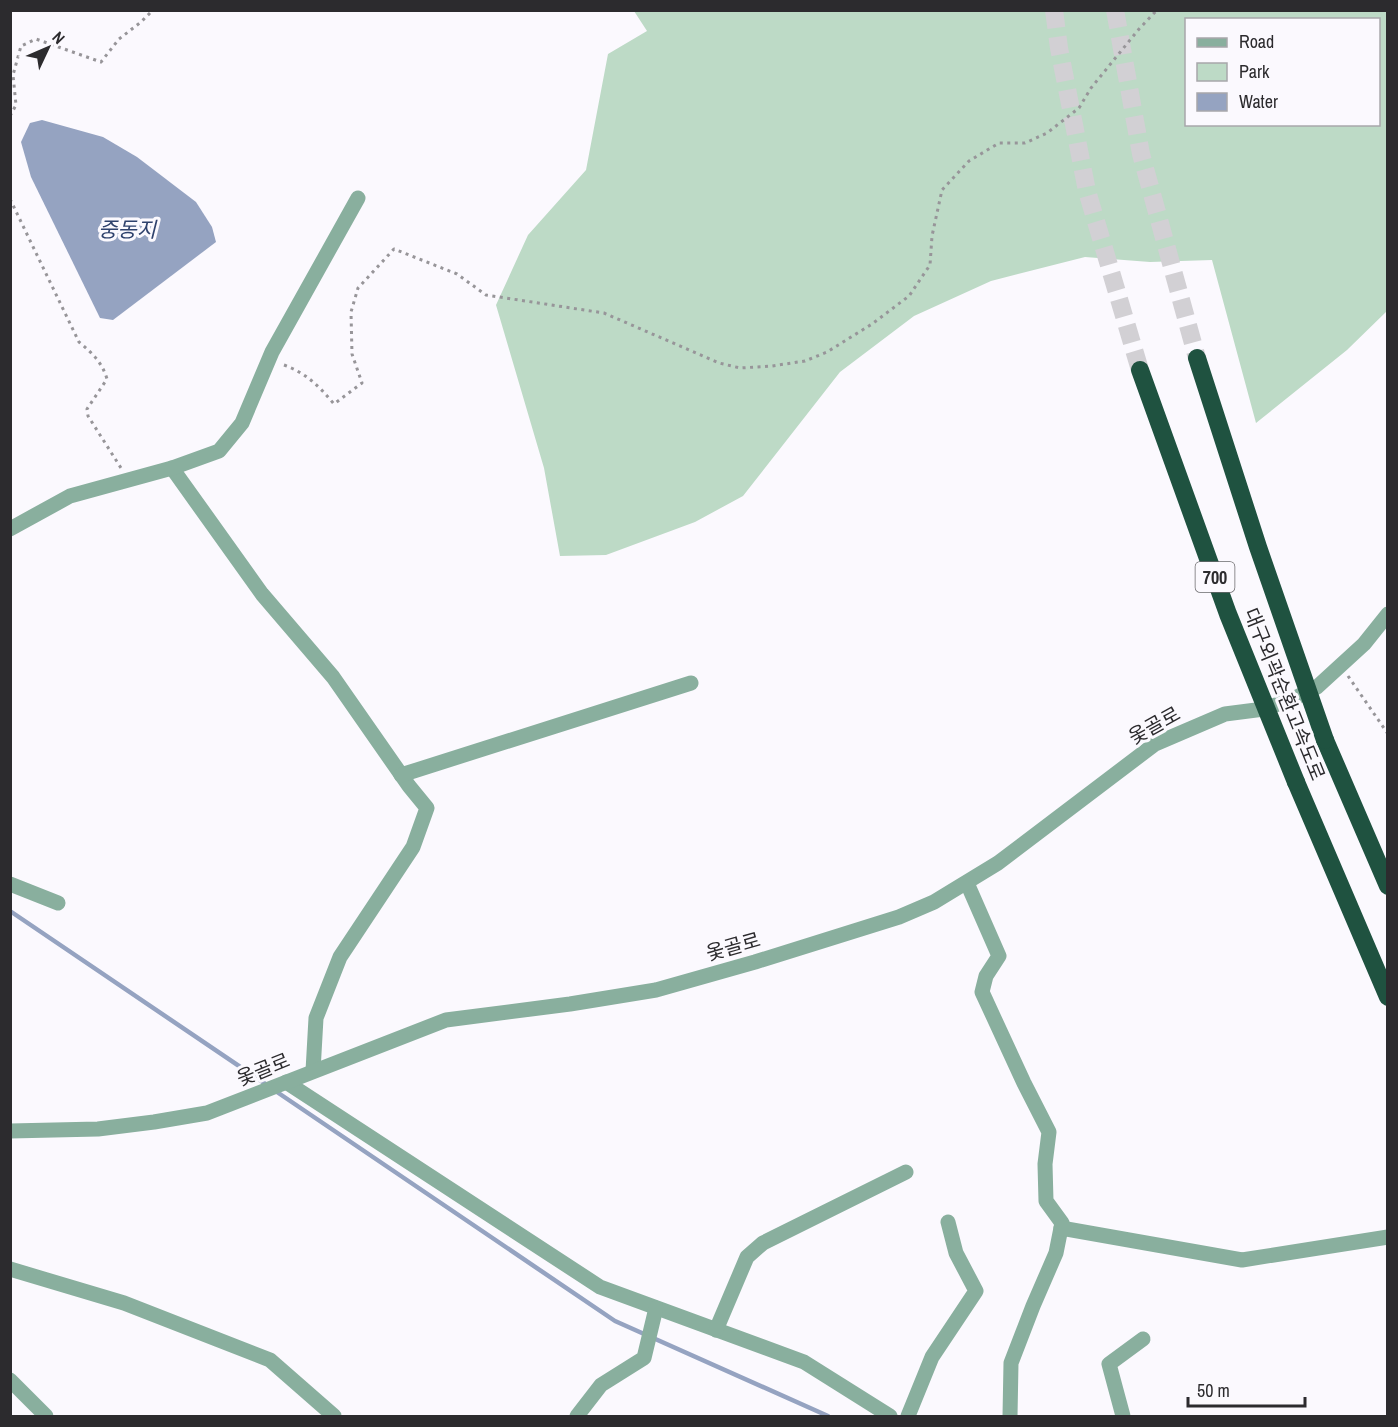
<svg xmlns="http://www.w3.org/2000/svg" width="1398" height="1427" viewBox="0 0 1398 1427" font-family="'Archivo Narrow','Noto Sans KR',sans-serif">
<style>
.green{fill:#bddac6;fill-rule:evenodd}
.water{fill:#95a3c1}
.lines{fill:none;stroke-linecap:round;stroke-linejoin:round}
.stream{stroke:#95a3c1;stroke-width:4.5}
.highway-tunnel{stroke:#d2d0d4;stroke-width:18;stroke-dasharray:18 9;stroke-linecap:butt}
.path{stroke:#979599;stroke-width:3;stroke-dasharray:3 4.5;stroke-linecap:butt}
.minor{stroke:#89af9e;stroke-width:15}
.highway{stroke:#1f5240;stroke-width:18}
.highway-bridge{stroke:#1f5240;stroke-width:18}
.labels{text-anchor:middle;dominant-baseline:central;stroke-width:6;stroke-linejoin:round;paint-order:stroke}
.shield{fill:#fbf9fe;stroke:#6a696c;stroke-width:1.5}
.shield-label{font-size:18px;font-weight:bold;fill:#2c2b2e}
.street-label{font-size:20px;fill:#2c2b2e;stroke:#fbf9fe}
.water-label{font-size:21px;font-style:italic;fill:#2f426d;stroke:#fbf9fe}
</style>
<rect width="100%" height="100%" fill="#fbf9fe"/>
<path class="green" d="M634,11h753v300l-40,39 -91,73 -44,-163 -62,2 -65,-5 -94,24 -77,35 -74,56 -97,124 -48,26 -89,33 -46,1 -16,-88 -48,-163 32,-70 58,-65 22,-116 39,-23zM1186,20h192v104h-192z"/>
<path class="water" d="M42,120l61,17 34,20 59,45 16,25 4,15 -103,78 -13,-2 -69,-141 -10,-35 9,-19z"/>
<g class="lines">
<g class="stream">
<path d="M10,911l257,174"/>
<path d="M274,1090l341,231 213,95"/>
</g>
<g class="highway-tunnel">
<path d="M1054,10l5,38 28,143 53,179"/>
<path d="M1115,10l26,144 56,204"/>
</g>
<g class="path">
<path d="M10,116l6,-11 -3,-30 8,-29 15,-7 65,23 18,-23 22,-17 12,-12"/>
<path d="M10,199l69,143c13,11 23,20 28,37l-20,30 1,7 33,52"/>
<path d="M284,365c22,8 35,21 50,39l28,-21 -10,-29 -1,-42 7,-24 36,-39 63,25 29,21 118,18 115,50 21,5 32,-2 33,-5 22,-9 45,-28 37,-28 21,-31 2,-29 10,-46 27,-29 30,-18h26l22,-10 32,-25 12,-20 48,-59 18,-19"/>
<path d="M1348,676l40,58"/>
</g>
<g class="minor">
<path d="M172,468l90,126 71,83 76,109 18,22 -14,39 -73,110 -24,61 -3,53"/>
<path d="M10,529l60,-33 102,-28 47,-17 23,-28 30,-71 86,-154"/>
<path d="M401,775l290,-92"/>
<path d="M967,883l32,73 -13,20 -4,16 42,91 25,49 -4,32 1,37 16,22 -6,30 -23,53 -22,57 -1,53"/>
<path d="M10,884l48,19"/>
<path d="M286,1082l314,205 204,75 86,54"/>
<path d="M10,1131l88,-2 56,-7 53,-9 239,-93 124,-16 86,-14 99,-28 144,-45 35,-15 64,-39 157,-119 70,-30 39,-5 29,-10 24,-12 47,-43 24,-30"/>
<path d="M1061,1228l181,32 146,-23"/>
<path d="M10,1269l114,34 146,57 64,56"/>
<path d="M716,1330l31,-73 16,-14 143,-71"/>
<path d="M10,1380l36,36"/>
<path d="M577,1416l24,-31 43,-27 12,-50"/>
<path d="M908,1416l24,-59 44,-66 -20,-38 -8,-31"/>
<path d="M1123,1416l-14,-52 34,-25"/>
</g>
<g class="highway">
<path d="M1325,740l63,146"/>
<path d="M1296,782l92,215"/>
</g>
<g class="highway-bridge">
<path d="M1197,358l61,189 67,193"/>
<path d="M1140,370l88,244 68,168"/>
</g>
</g>
<g class="labels">
<rect class="shield" x="1195.5" y="562" width="39" height="30" rx="4.5"/>
<g class="shield-label">
<text x="1215" y="577">700</text>
</g>
<g class="street-label">
<text transform="translate(1285 694) rotate(68)">대구외곽순환고속도로</text>
<text transform="translate(1154 725) rotate(-29)">옻골로</text>
<text transform="translate(733 946) rotate(-16)">옻골로</text>
<text transform="translate(263 1069) rotate(-22)">옻골로</text>
</g>
<g class="water-label">
<text x="127" y="229">중동지</text>
</g>
</g>
<rect width="1398" height="1427" fill="none" stroke="#2c2b2e" stroke-width="24"/>
<rect x="1185" y="18" width="195" height="108" fill="#fbf9fe" stroke="#a8a7ab" stroke-width="1.5"/>
<rect x="1197" y="38" width="30" height="9" fill="#89af9e" stroke="#a8a7ab" stroke-width="1.5"/>
<text x="1239" y="48" font-size="18" fill="#2c2b2e">Road</text>
<rect x="1197" y="63" width="30" height="18" fill="#bddac6" stroke="#a8a7ab" stroke-width="1.5"/>
<text x="1239" y="78" font-size="18" fill="#2c2b2e">Park</text>
<rect x="1197" y="93" width="30" height="18" fill="#95a3c1" stroke="#a8a7ab" stroke-width="1.5"/>
<text x="1239" y="108" font-size="18" fill="#2c2b2e">Water</text>
<g transform="translate(48 48) rotate(46)" stroke="#fbf9fe" stroke-width="4.5" paint-order="stroke">
<path d="M0-4.5L10 22L0 15L-10 22Z" fill="#2c2b2e"/>
<text y="-9" font-size="16" font-weight="bold" text-anchor="middle" fill="#2c2b2e">N</text>
</g>
<path d="M1188 1397v9h117v-9" fill="none" stroke="#2c2b2e" stroke-width="3"/>
<text x="1197" y="1397" font-size="18" fill="#2c2b2e" stroke="#fbf9fe" stroke-width="4.5" paint-order="stroke">50 m</text>
</svg>
